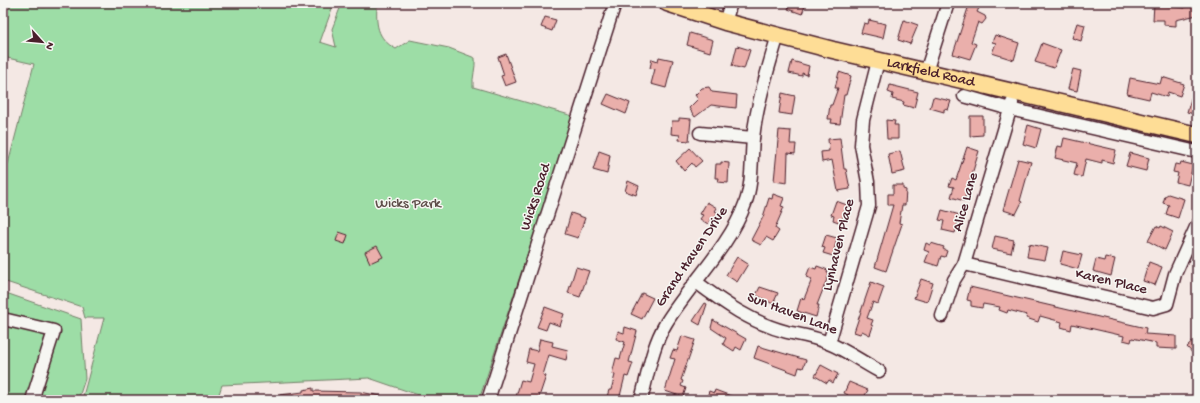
<svg xmlns="http://www.w3.org/2000/svg" width="1200" height="403" viewBox="0 0 1200 403" font-family="'Gochi Hand',sans-serif">
<style>
.green{fill:#9ddda6;stroke:#747e68}
.building{fill:#eaafab;stroke:#4a1f2b}
.lines{fill:none;stroke-linecap:round;stroke-linejoin:round}
.minor-casing{stroke:#4a1f2b;stroke-width:15}
.major-casing{stroke:#4a1f2b;stroke-width:19}
.minor{stroke:#f6f6f2;stroke-width:12}
.major{stroke:#fedd96;stroke-width:16}
.labels{text-anchor:middle;dominant-baseline:central;stroke-width:3;stroke-linejoin:round;paint-order:stroke}
.street-label{font-size:15px;fill:#4a1f2b;stroke:#f6f6f2}
.park-label{font-size:15px;fill:#5f4e4a;stroke:#f6f6f2}
</style>
<rect width="100%" height="100%" fill="#f4e8e4"/>
<filter id="ink" filterUnits="userSpaceOnUse"><feTurbulence type="fractalNoise" baseFrequency=".025" numOctaves="2"/><feDisplacementMap in="SourceGraphic" scale="8" xChannelSelector="R" yChannelSelector="G"/><feConvolveMatrix kernelMatrix="1 2 1 2 8 2 1 2 1" color-interpolation-filters="sRGB"/></filter>
<g filter="url(#ink)">
<g class="green">
<path d="M3,3h31l9,4 33,-4h258l-14,39 16,5 -4,-18 10,-26h35c-1,21 -1,35 19,46l14,-9 39,8 26,10c1,11 -3,18 -2,29l100,29 -94,284h-46l-64,-22 -147,7 -5,15h-135l22,-82h-19l-3,-11 -79,-26v-117h5l26,-100 -31,-7z"/>
<path d="M3,292l78,27 4,60 -7,21h-75z"/>
</g>
<g class="building">
<path d="M790,3h16l-4,11 -14,-5z"/>
<path d="M1184,3h13v12l-21,5v6l-12,-1v-5h-11l1,-16 31,4z"/>
<path d="M969,5l10,3 -2,4 8,4 1,3 -4,5 -4,-2 -7,20 5,2 -6,15 -17,-5z"/>
<path d="M545,17l11,3 -4,11 -11,-4z"/>
<path d="M869,20l17,4 -3,14 -22,-5 3,-10 4,1z"/>
<path d="M904,20l14,5 -8,19 -12,-4z"/>
<path d="M1077,23l8,2 -4,16 -9,-3z"/>
<path d="M690,33l23,7 -3,12 -23,-7z"/>
<path d="M995,35l24,8 -5,17 -22,-7 4,-10 -4,-1z"/>
<path d="M1042,43l19,7 -7,18 -19,-6z"/>
<path d="M737,46l13,4 -6,19 -12,-3z"/>
<path d="M506,54l10,28 -11,4 -4,-10 3,-1 -6,-18z"/>
<path d="M659,57l14,3 -7,28 -15,-4 4,-15 -5,-1 2,-9 6,2z"/>
<path d="M792,61l17,5 -2,9 -5,-2v3l-13,-3z"/>
<path d="M1073,69l8,2 -4,20 -9,-2z"/>
<path d="M839,72l12,4 -5,19h-2l-4,29 -9,-1 1,-4h-4l2,-14h2l6,-17h-3z"/>
<path d="M1162,77l22,7 -4,12 -12,-4 -1,5 -16,-5 -2,7 -22,-5 3,-16 30,6z"/>
<path d="M890,85l28,7 -4,16 -11,-3 1,-3 -12,-3 1,-5 -5,-2z"/>
<path d="M1195,86h2v29l-10,-3z"/>
<path d="M709,87l3,5 25,3 -1,13 -25,-3 -16,12 -6,-9 9,-9 -3,-4 7,-7z"/>
<path d="M782,93l13,3 -3,19 -13,-2z"/>
<path d="M608,94l22,9 -4,11 -23,-10z"/>
<path d="M933,97l18,4 -3,9 -4,-1v3l-14,-4z"/>
<path d="M970,116h13v19l-13,1z"/>
<path d="M679,118l12,1 -2,22 -10,-1 1,-5 -9,-1 1,-13h7z"/>
<path d="M886,120l9,1 -1,4h4v14h-11z"/>
<path d="M1028,125l13,4 -5,19 -13,-4z"/>
<path d="M779,130l12,1 -1,13h6l-1,10 -7,-1 -1,30 -13,-2z"/>
<path d="M840,138l4,31h2l4,20 -12,2 -6,-31 -10,2 -1,-10 8,-1 -1,-12z"/>
<path d="M1064,138l52,12 -3,13 -11,-3v3l-16,-4 -4,18 -8,-2 3,-12 -22,-5 3,-12 4,1z"/>
<path d="M967,147l12,4 -15,50 -13,-4 3,-10 -5,-1 3,-8 4,2z"/>
<path d="M690,148l12,13 -7,6 -3,-4 -8,8 -8,-10z"/>
<path d="M599,151l11,4 -3,19 -14,-4z"/>
<path d="M900,151l5,20 -13,3 -4,-20z"/>
<path d="M1130,153l19,5 -3,13 -20,-5z"/>
<path d="M1018,159l13,3 -11,39 2,1 -6,12 -13,-4z"/>
<path d="M721,162l8,1 -1,20 -10,-1 1,-4h-4l1,-14h5z"/>
<path d="M1181,162l12,3 -5,20 -12,-3 2,-9 -5,-1 2,-8 5,1z"/>
<path d="M628,181l11,5 -3,9 -11,-4z"/>
<path d="M893,185h10v4l3,1 -1,15h-3l-3,18 3,1 -16,47 -11,-4 18,-62h-5v-11h5z"/>
<path d="M773,194l11,4 -3,8 3,1 -9,21 4,3 -6,10 -7,-4 -5,8 -10,-5 12,-23 6,-19 3,1z"/>
<path d="M1168,194l16,5 -6,19 -12,-4 3,-9 -6,-2 2,-7z"/>
<path d="M836,201l11,4 -6,18 -8,-3 1,-4 -3,-1z"/>
<path d="M707,202l10,6 -2,3 3,2 -5,8 -3,-2 -2,5 -8,-5 3,-4 -3,-1z"/>
<path d="M942,210l18,5 -5,18 -13,-3 2,-9 -5,-1z"/>
<path d="M571,213l14,5 -7,20 -13,-4z"/>
<path d="M1156,226l4,2 1,-2 12,6 -8,18 -17,-9z"/>
<path d="M339,232l9,3 -3,9 -9,-3z"/>
<path d="M826,235l11,3 -4,18 -10,-3 2,-5 -3,-1z"/>
<path d="M995,236l19,4 -3,13 -19,-4z"/>
<path d="M926,243l4,2 1,-2 13,4 -1,2 4,2 -2,6 -4,-1 -3,10 -13,-4 4,-10 -5,-2z"/>
<path d="M1029,244l19,4 -3,12 -18,-3z"/>
<path d="M377,246l6,11 -13,6 -5,-11z"/>
<path d="M1063,251l19,4 -4,14 -18,-5z"/>
<path d="M737,257l11,7 -11,18 -11,-7z"/>
<path d="M1105,257l10,2 -4,17 -18,-5 3,-12 8,2z"/>
<path d="M1149,262l13,5 -7,18 -12,-4z"/>
<path d="M817,266l11,4 -1,3 2,1 -12,31h2l-3,12 -19,-6 4,-13 3,1 8,-20 -6,-2 4,-10 6,2z"/>
<path d="M576,267l13,4 -9,26 -12,-4z"/>
<path d="M921,279l12,4 -6,19 -13,-4z"/>
<path d="M871,282l13,5 -6,17 -5,-2 -6,16 6,2 -2,5 2,1 -3,9 -8,-4 -2,3 -6,-2z"/>
<path d="M760,287l18,6 -5,11 -17,-9z"/>
<path d="M970,287l176,41 -1,6 31,2v13l-20,-1v-5l-24,-5 -1,4 -8,-2 1,-4 -52,-12 -1,6 -10,-3 1,-5 -22,-6 -2,6 -12,-4 1,-3 -19,-5 -1,3 -8,-3 1,-3 -17,-3 -1,4 -11,-2v-5l-4,-1z"/>
<path d="M642,293l11,5 -11,21 -11,-5z"/>
<path d="M705,303l2,1 -7,21 -7,-4z"/>
<path d="M545,307l19,7 -4,12 -11,-4 -3,8 -9,-3z"/>
<path d="M713,320l33,19 -5,11 -5,-3 -2,4 -11,-7 3,-6 -15,-10z"/>
<path d="M625,327l12,4 -8,31 4,1 -5,14 -3,-1 -6,24h-13l3,-10h2l4,-15 -3,-1 4,-16 4,1 5,-17 -9,-3 2,-8 6,2z"/>
<path d="M682,336l13,4 -14,40 2,1 -2,5 5,2 -3,9 -18,-6 10,-32 -5,-1 3,-8 4,1z"/>
<path d="M1197,338v20l-10,-11z"/>
<path d="M540,339l13,3 -1,4 16,4 -2,10 -17,-5 -6,20 3,1 -8,24h-23l6,-20 8,2 5,-18 -8,-2 3,-13 8,2z"/>
<path d="M758,346l48,14 -3,8 -4,-1 -2,7 -43,-16z"/>
<path d="M821,365l17,9 -5,9 -4,-3 -2,3 -12,-7z"/>
<path d="M849,382l19,8 -5,9 -3,-2 -2,3h-12l2,-5 -4,-2z"/>
<path d="M313,388v3l47,1 21,4v4h-101v-5l23,-3v-2z"/>
<path d="M715,390l24,9 -1,1h-32l3,-9 5,2z"/>
</g>
<g class="lines">
<defs>
<g id="minor">
<path d="M725,22l6,-19"/>
<path d="M926,72l22,-69"/>
<path d="M964,96l46,13 187,43"/>
<path d="M700,133l53,5"/>
<path d="M964,264l189,44 14,-4 8,-30 22,-49"/>
<path d="M696,282c28,21 56,41 91,50 14,3 28,5 41,11 18,7 34,19 51,28"/>
<path d="M942,316l12,-36 10,-16 48,-161"/>
<path d="M3,319l51,12 -22,69"/>
<path d="M829,343l40,-137 -1,-24 -7,-37 2,-25 15,-59"/>
<path d="M488,400l127,-397"/>
<path d="M641,400c7,-26 11,-54 25,-77 24,-39 64,-77 79,-119 8,-21 6,-44 8,-66 4,-35 15,-69 25,-103"/>
</g>
<g id="major">
<path id="s1" d="M667,3l58,19 108,28 364,85"/>
</g>
</defs>
<use href="#minor" class="minor-casing"/>
<use href="#major" class="major-casing"/>
<use href="#minor" class="minor"/>
<use href="#major" class="major"/>
</g>
</g>
<g class="labels">
<g class="street-label">
<text stroke="none"><textPath href="#s1" startOffset="273">Larkfield Road</textPath></text>
<text transform="translate(536 197) rotate(-72)">Wicks Road</text>
<text transform="translate(966 202) rotate(-74)">Alice Lane</text>
<text transform="translate(839 245) rotate(-76)">Lynhaven Place</text>
<text transform="translate(692 257) rotate(-56)">Grand Haven Drive</text>
<text transform="translate(1111 282) rotate(13)">Karen Place</text>
<text transform="translate(792 314) rotate(21)">Sun Haven Lane</text>
</g>
<g class="park-label">
<text x="408" y="204">Wicks Park</text>
</g>
</g>
<rect width="1200" height="403" fill="none" stroke="#f6f6f2" stroke-width="16"/>
<rect x="8" y="8" width="1184" height="387" fill="none" stroke="#4a1f2b" stroke-width="1.5" filter="url(#ink)"/>
<g transform="translate(42 42) rotate(117)" stroke="#f6f6f2" stroke-width="3" paint-order="stroke">
<path d="M0-3L7 15L0 10L-7 15Z" fill="#4a1f2b"/>
<text y="-6" font-size="11" font-weight="bold" text-anchor="middle" fill="#4a1f2b">N</text>
</g>
</svg>
